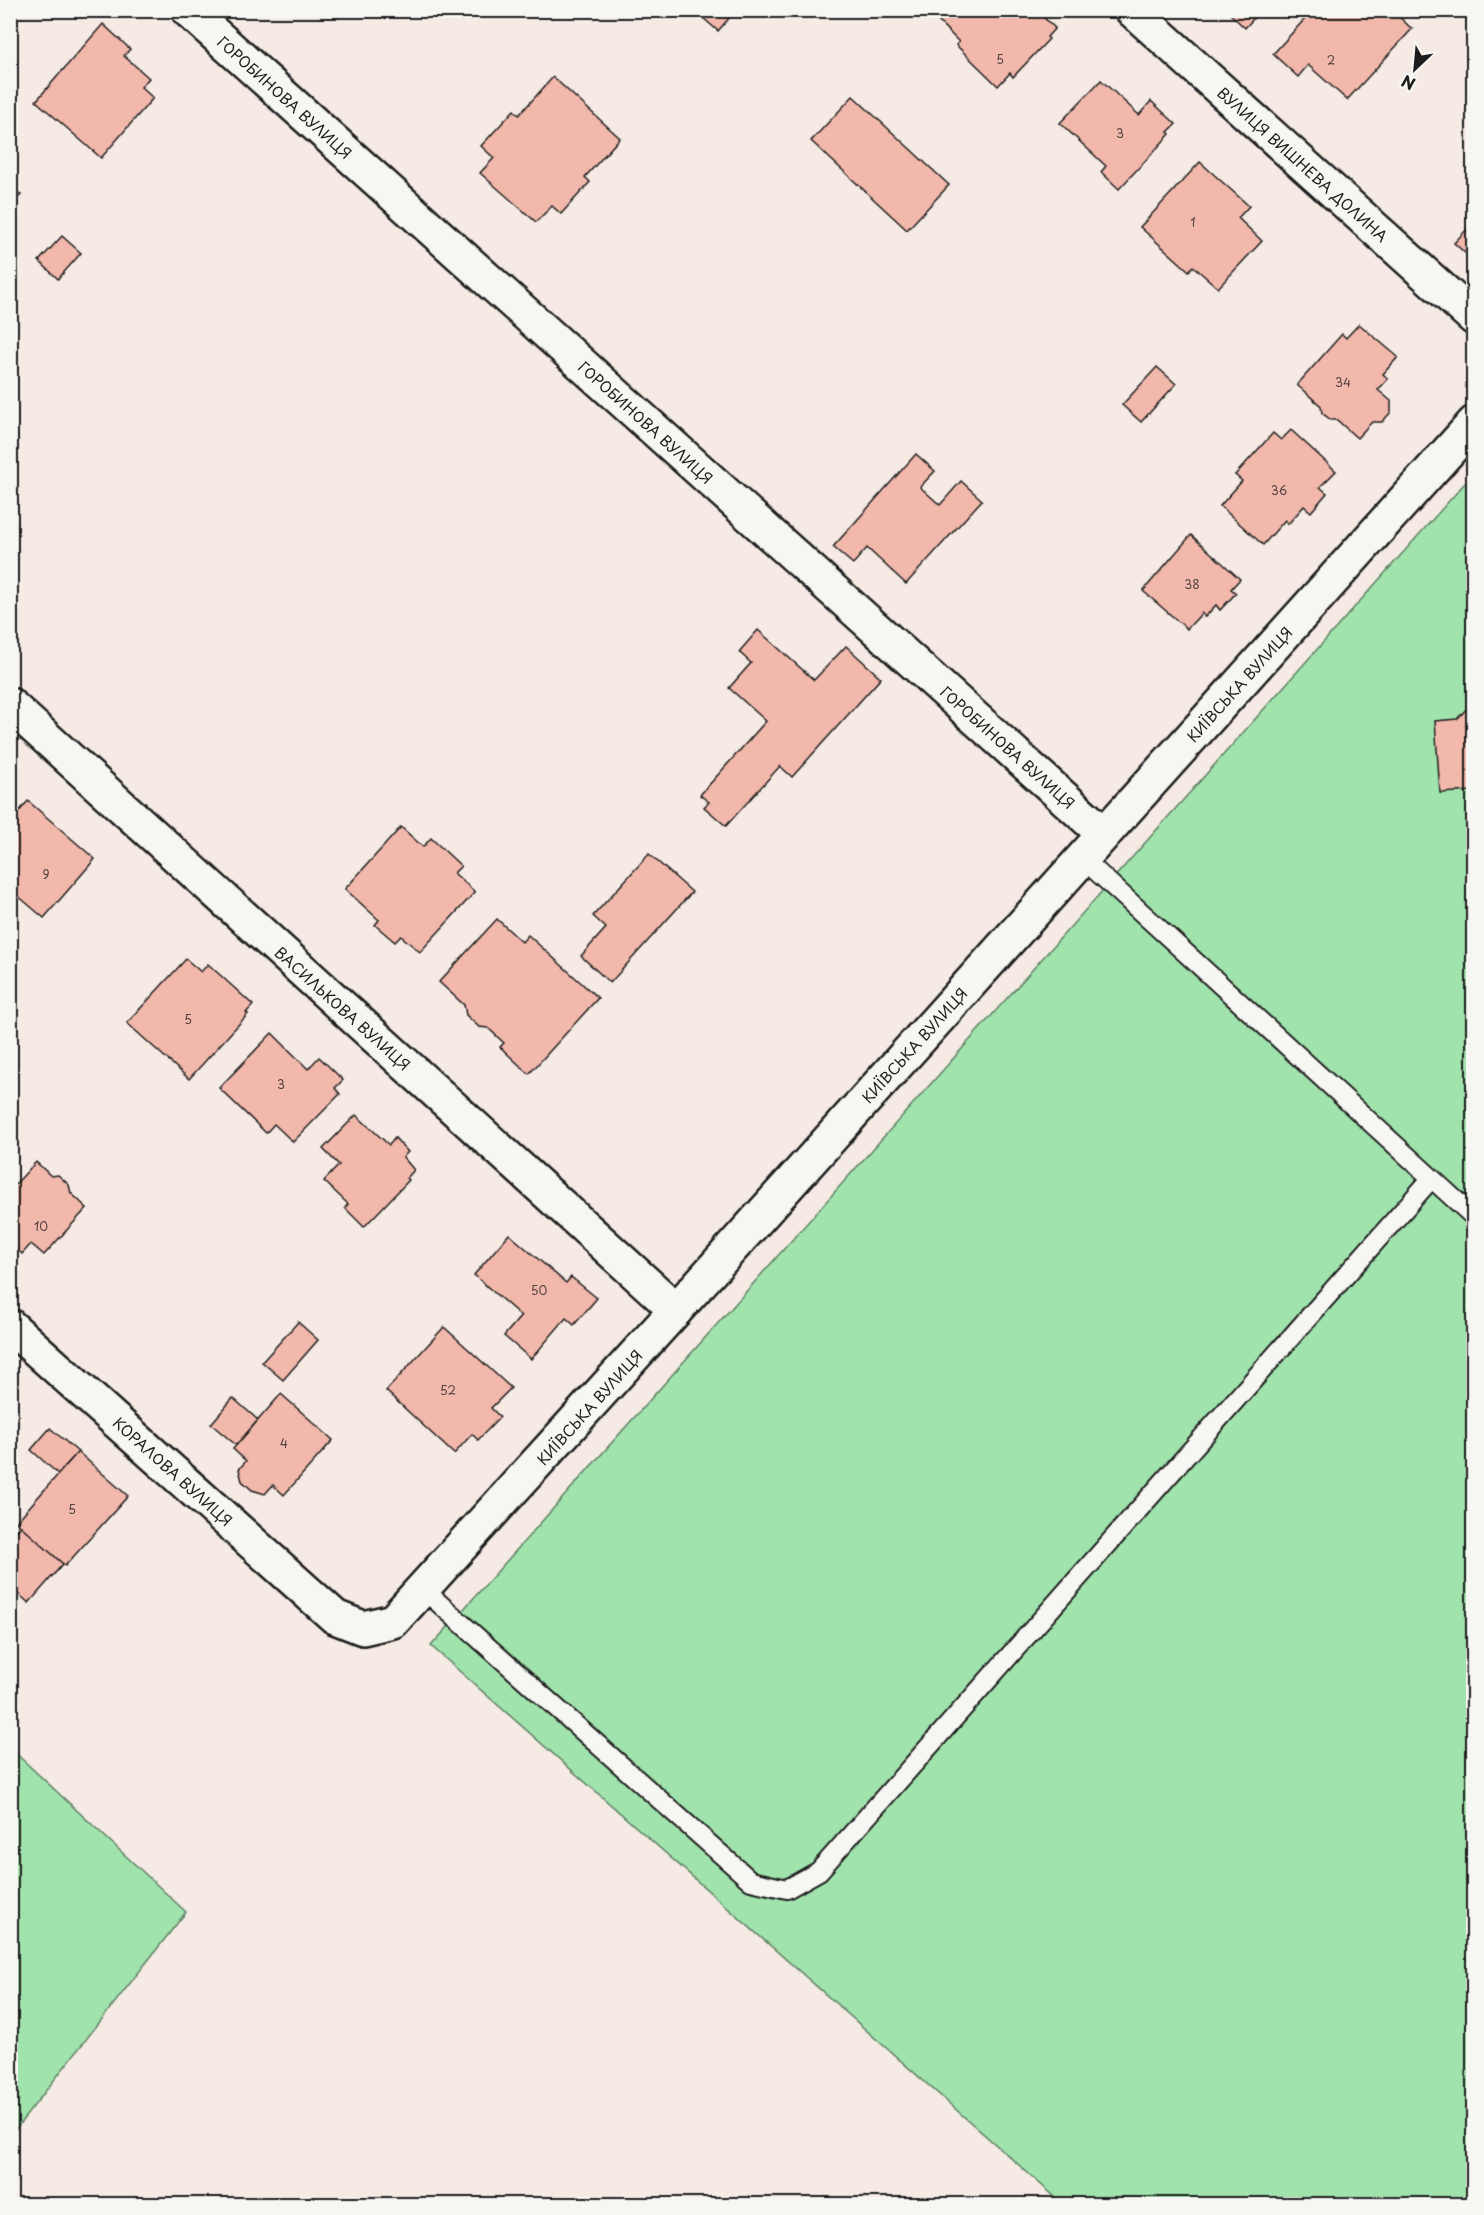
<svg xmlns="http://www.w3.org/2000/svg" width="1484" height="2215" viewBox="0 0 1484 2215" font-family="'Playpen Sans',sans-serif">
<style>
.green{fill:#a0e3ad;stroke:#5e8064;stroke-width:1.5}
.building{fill:#f2b8ab;stroke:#1c1c1c;stroke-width:1.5}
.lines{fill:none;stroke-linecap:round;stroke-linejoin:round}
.service-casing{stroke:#1c1c1c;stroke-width:22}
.minor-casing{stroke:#1c1c1c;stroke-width:38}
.service{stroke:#f6f6f2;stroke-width:18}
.minor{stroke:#f6f6f2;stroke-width:33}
.labels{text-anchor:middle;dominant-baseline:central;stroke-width:5;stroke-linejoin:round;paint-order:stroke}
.number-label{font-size:12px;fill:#524340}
.street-label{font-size:15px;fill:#1c1c1c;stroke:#f6f6f2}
</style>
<rect width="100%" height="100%" fill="#f5eae4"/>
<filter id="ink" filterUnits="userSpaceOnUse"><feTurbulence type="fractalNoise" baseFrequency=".0167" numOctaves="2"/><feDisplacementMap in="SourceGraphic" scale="12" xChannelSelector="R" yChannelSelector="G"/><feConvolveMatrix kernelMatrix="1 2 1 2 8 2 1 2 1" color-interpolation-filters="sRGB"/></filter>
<g filter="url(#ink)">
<g class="green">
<path d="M1473,474v1730h-410l-632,-558z"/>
<path d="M10,1748l176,164 -175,223h-1z"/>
</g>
<g class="building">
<path d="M694,10h42l-18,21z"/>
<path d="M931,10h108l1,4 15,14 -8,9 2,2 -36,38 -3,-4 -12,13 -42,-41 3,-3 -30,-30z"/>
<path d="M1226,10h35l-16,18z"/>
<path d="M1313,10h79l20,19 -65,71 -39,-35 -10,12 -25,-23z"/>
<path d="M103,24l27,25 -6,7 25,22 -8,9 12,11 -52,60 -65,-57z"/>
<path d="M553,77l67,61 -35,39 5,5 -29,32 -9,-8 -16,16 -56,-49 14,-15 -13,-12 33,-36 5,5z"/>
<path d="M1101,80l38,35 12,-14 25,23 -8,8 2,2 -51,55 -18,-17 5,-6 -46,-43z"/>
<path d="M853,96l96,89 -42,45 -96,-89z"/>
<path d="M1200,162l49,44 -11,12 24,23 -44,47 -25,-22 -4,5 -49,-44z"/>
<path d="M10,186l11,9 -11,11z"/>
<path d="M1474,222v39l-20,-18z"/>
<path d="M62,236l19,17 -23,26 -19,-18z"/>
<path d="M1359,324l39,33 -15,17 5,5 -10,11 13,11v11l-9,10h-10l-15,16 -20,-18h-6l-9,-7 -1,-7 -24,-21 45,-51 4,4z"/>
<path d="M1157,367l19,17 -35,38 -19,-17z"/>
<path d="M1291,430l45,41 -16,16 7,6 -16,19 -7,-6 -16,18 -3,-4 -22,25 -43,-39 22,-25 -7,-6 38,-42 8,7z"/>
<path d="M916,454l19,17 -15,16 20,18 21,-24 21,19 -76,84 -39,-36 -14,16 -20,-17z"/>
<path d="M1191,535l49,44 -9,10 5,4 -16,17 -4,-5 -11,12 -3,-4 -15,16 -44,-38z"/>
<path d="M758,630l56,50 32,-34 35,32 -89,99 -12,-11 -54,60 -22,-19 5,-5 -9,-7 66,-74 -37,-33 22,-25 -12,-11z"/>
<path d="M1474,701v90l-34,2 -5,-72 22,-2z"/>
<path d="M28,801l67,58 -51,59 -34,-29v-67z"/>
<path d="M401,827l22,20 8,-9 30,28 -7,7 21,19 -55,60 -19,-16 -6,6 -20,-17 4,-5 -34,-31z"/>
<path d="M649,854l43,38 -82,91 -29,-27 25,-28 -13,-12z"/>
<path d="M497,919l25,23 6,-7 70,63 -69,76 -29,-27 4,-4 -16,-15 -9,-1 -13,-12 -2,-10 -25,-23z"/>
<path d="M186,959l15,13 7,-8 45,41 -7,8 2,1 -59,65 -62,-56z"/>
<path d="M272,1033l36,36 11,-12 24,23 -8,8 5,6 -47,48 -19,-18 -8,9 -47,-45z"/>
<path d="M356,1115l33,30 6,-7 13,14 -5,5 11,13 -7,8 2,2 -45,47 -19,-19 3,-4 -24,-23 15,-16 -16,-16z"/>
<path d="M36,1162l15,14 7,-1 11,10 2,8 16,15 -43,47 -13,-11 -9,10 -5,-5 -5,7 -2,-66z"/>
<path d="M509,1234l57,49 5,-6 26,21 -23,27 -8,-7 -35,41 -27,-23 17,-20 -47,-41z"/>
<path d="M298,1322l20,18 -35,40 -21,-18z"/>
<path d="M444,1327l67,61 -20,20 9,9 -22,23 -6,-6 -18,20 -68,-63z"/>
<path d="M281,1394l52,46 -49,55 -11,-10 -8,9 -13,-4 -10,-9 -3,-12 7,-8 -13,-12z"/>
<path d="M233,1398l25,22 -22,25 -25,-21z"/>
<path d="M50,1428l28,24 -20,22 -27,-24z"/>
<path d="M78,1452l50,44 -63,70 -49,-44z"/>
<path d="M21,1526l42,38 -34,39 -19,-16v-48z"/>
</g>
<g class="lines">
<defs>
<g id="service">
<path d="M1082,858l392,359"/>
<path d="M423,1589l328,292 36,8 32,-18 612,-692"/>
</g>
<g id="minor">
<path d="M188,10l916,824"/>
<path d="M1132,10l342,308"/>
<path d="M10,705l666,605"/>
<path d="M10,1326l325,291 28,11 30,-7 283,-311 798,-887"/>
</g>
</defs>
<use href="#service" class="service-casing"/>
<use href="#minor" class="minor-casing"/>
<use href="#service" class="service"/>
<use href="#minor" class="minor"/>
</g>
</g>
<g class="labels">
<g class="number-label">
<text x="1000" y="59">5</text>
<text x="1331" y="60">2</text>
<text x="1120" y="133">3</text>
<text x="1193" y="222">1</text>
<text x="1343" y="382">34</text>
<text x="1279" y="490">36</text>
<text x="1192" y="584">38</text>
<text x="46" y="874">9</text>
<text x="188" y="1019">5</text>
<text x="281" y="1084">3</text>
<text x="41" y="1226">10</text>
<text x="539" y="1290">50</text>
<text x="448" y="1390">52</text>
<text x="284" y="1443">4</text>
<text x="72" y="1509">5</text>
</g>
<g class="street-label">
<text transform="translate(285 97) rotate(42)">ГОРОБИНОВА ВУЛИЦЯ</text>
<text transform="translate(1303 164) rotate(42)">ВУЛИЦЯ ВИШНЕВА ДОЛИНА</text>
<text transform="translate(646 422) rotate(42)">ГОРОБИНОВА ВУЛИЦЯ</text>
<text transform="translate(1239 684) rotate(-48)">КИЇВСЬКА ВУЛИЦЯ</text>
<text transform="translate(1008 747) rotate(42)">ГОРОБИНОВА ВУЛИЦЯ</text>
<text transform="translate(343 1008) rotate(42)">ВАСИЛЬКОВА ВУЛИЦЯ</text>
<text transform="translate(914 1045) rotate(-48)">КИЇВСЬКА ВУЛИЦЯ</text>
<text transform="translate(589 1407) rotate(-48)">КИЇВСЬКА ВУЛИЦЯ</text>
<text transform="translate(173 1471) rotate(42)">КОРАЛОВА ВУЛИЦЯ</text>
</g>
</g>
<rect width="1484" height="2215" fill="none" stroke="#f6f6f2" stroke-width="36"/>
<rect x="18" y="18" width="1448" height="2179" fill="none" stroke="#1c1c1c" stroke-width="2" filter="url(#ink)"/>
<g transform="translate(1415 69) rotate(206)" stroke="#f6f6f2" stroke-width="4.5" paint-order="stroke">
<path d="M0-4.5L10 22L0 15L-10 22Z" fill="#1c1c1c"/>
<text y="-9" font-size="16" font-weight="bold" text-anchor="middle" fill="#1c1c1c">N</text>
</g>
</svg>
